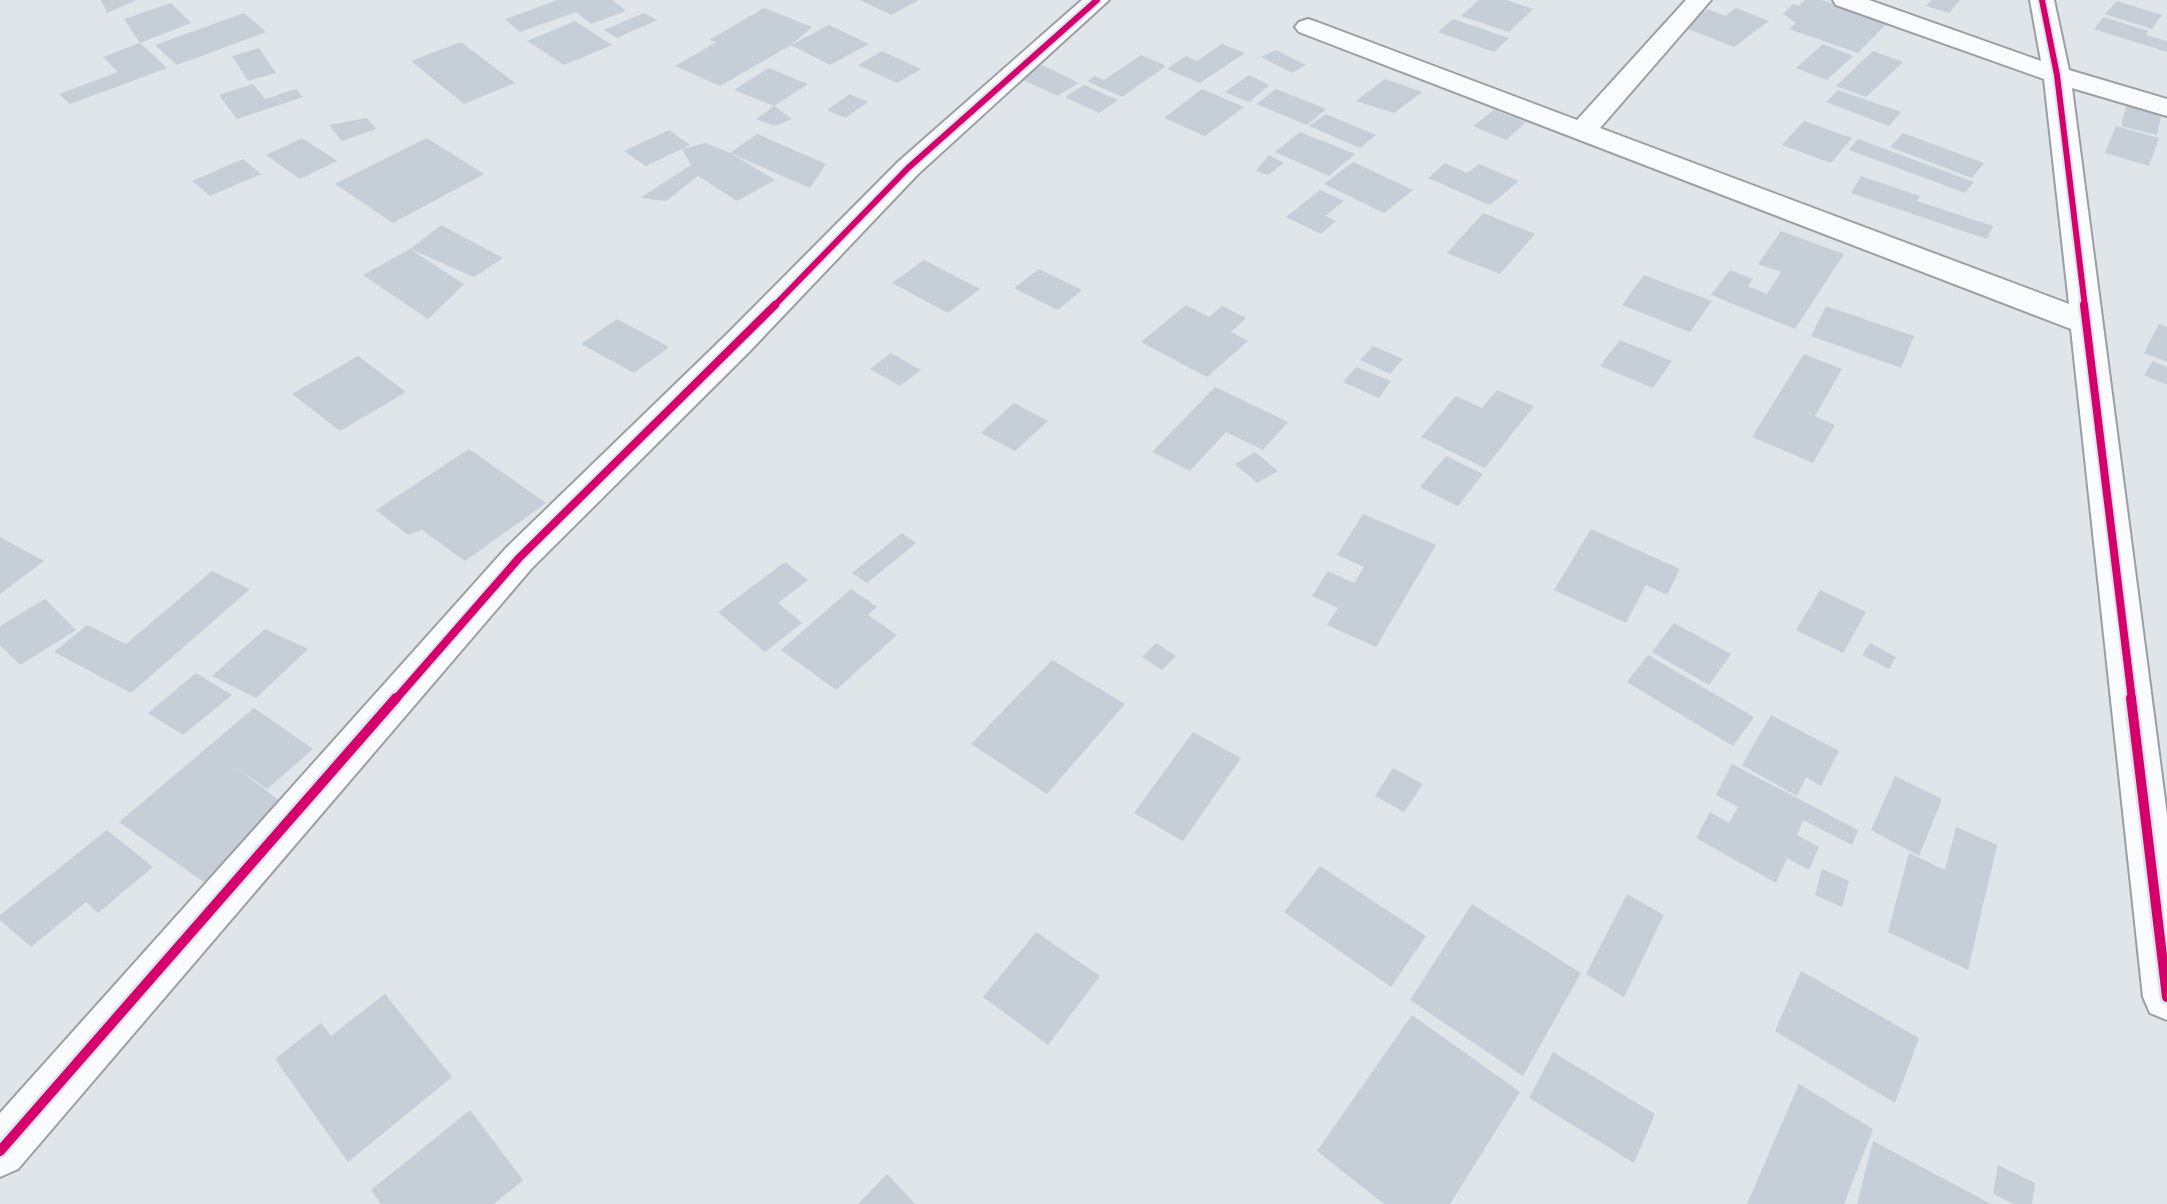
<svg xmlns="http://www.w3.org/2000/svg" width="2167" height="1204" viewBox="0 0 2167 1204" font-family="Raleway,sans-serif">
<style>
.building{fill:#c6ced8}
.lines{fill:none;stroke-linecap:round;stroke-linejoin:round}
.minor-casing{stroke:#9b9ea2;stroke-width:4}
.minor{fill:#fafbfc;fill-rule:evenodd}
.cycleway-far2-casing{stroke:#dce4ee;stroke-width:10}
.cycleway-far1-casing{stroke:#dce4ee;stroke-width:12}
.cycleway-casing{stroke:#dce4ee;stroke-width:15}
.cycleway-far2{stroke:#d6006c;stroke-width:6}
.cycleway-far1{stroke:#d6006c;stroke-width:8}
.cycleway{stroke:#d6006c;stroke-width:10}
</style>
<rect width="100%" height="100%" fill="#e0e5ea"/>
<g class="building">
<path d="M101,0h36l-30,13z"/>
<path d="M558,0h54l14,11 -35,13 -15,-12 -56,20 -15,-13z"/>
<path d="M860,0h59l-28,15z"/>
<path d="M1479,0h27l27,9 -24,23 -48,-16z"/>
<path d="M1805,0h17l66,22 -30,31 -69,-24 7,-6 -13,-9 10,-10 6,2z"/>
<path d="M1932,0h28l-11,13 -23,-7z"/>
<path d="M2117,1l45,14 -10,14 -47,-15z"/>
<path d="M171,3l20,20 -51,20 -16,-24z"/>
<path d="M764,8l48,19 -21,18 -71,41 -45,-20 42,-24 -8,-2z"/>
<path d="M1736,8l33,13 -35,26 -51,-20 25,-18 17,7z"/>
<path d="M244,13l22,19 -89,33 -22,-20z"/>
<path d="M644,13l13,7 -40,18 -13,-8z"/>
<path d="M2103,17l45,14 -2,4 21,6v11l-73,-23z"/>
<path d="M1453,19l56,19 -15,14 -56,-20z"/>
<path d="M575,21l37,24 -48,20 -37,-24z"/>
<path d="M829,25l40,19 -39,21 -39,-20z"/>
<path d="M461,42l54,41 -51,21 -53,-43z"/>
<path d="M140,43l27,25 -97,36 -11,-10 59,-22 -15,-15z"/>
<path d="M1222,44l23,9 -45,30 -33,-14 19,-13 11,5z"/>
<path d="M1823,44l30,12 -26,24 -31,-12z"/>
<path d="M259,48l17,25 -28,8 -16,-25z"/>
<path d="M1276,50l30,15 -14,8 -31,-16z"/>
<path d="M882,51l39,18 -24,14 -39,-18z"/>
<path d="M1873,51l30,11 -37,35 -30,-11z"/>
<path d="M1141,55l25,11 -44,31 -35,-16 8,-5 9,4z"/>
<path d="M1042,65l37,18 -22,13 -37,-18z"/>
<path d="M768,68l40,16 -34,22 -40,-16z"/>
<path d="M1249,75l20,10 -20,17 -24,-10z"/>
<path d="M1385,79l37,13 -28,21 -38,-12z"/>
<path d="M253,84l12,15 31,-10 7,8 -66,22 -18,-24z"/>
<path d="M1084,85l34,15 -19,13 -34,-16z"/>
<path d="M1202,89l42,18 -39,29 -41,-18z"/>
<path d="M1276,89l50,20 -19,16 -51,-21z"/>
<path d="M1838,90l63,22 -12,14 -63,-24z"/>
<path d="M850,94l18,8 -23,16 -18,-8z"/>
<path d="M2127,102l35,10 -5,23 -36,-9z"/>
<path d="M774,106l18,13 -17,7 -19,-7z"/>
<path d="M1494,110l32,12 -20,18 -33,-14z"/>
<path d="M1326,114l50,21 -16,13 -51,-22z"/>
<path d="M367,118l9,11 -34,12 -13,-16z"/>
<path d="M1804,121l48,17 -21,25 -49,-18z"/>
<path d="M2116,126l43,12 -10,28 -44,-13z"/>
<path d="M669,130l21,15 -44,21 -22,-15z"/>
<path d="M1300,132l55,22 -26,22 -54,-24z"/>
<path d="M1903,133l81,30 -12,15 -82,-31z"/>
<path d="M757,134l69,30 -16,24 -80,-35z"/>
<path d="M302,138l35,23 -37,18 -34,-24z"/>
<path d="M427,138l57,36 -91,49 -58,-39z"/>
<path d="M1858,139l116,43 -9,11 -116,-43z"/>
<path d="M706,143l24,10 45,27 -38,21 -39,-25 -32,25 -26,-3 51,-33 -9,-16z"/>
<path d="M1269,155l15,8 -16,12 -12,-4z"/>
<path d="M243,159l18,15 -51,22 -18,-15z"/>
<path d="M1353,162l60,28 -29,23 -60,-29z"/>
<path d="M1445,163l22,10 12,-9 40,17 -29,24 -62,-27z"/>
<path d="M1861,176l59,20 -3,5 76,25 -6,13 -136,-46z"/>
<path d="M1320,190l24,11 -19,15 11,5 -15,13 -35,-17z"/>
<path d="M1483,213l52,21 -35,40 -53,-21z"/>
<path d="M441,225l62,33 -29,19 -64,-28z"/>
<path d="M1781,231l63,23 -49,75 -84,-34 19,-25 23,9 -5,7 19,8 14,-22 -23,-8z"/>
<path d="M410,249l54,35 -36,35 -65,-44z"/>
<path d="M924,260l56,29 -32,24 -56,-30z"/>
<path d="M1039,269l43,21 -24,20 -44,-22z"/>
<path d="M1644,275l68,26 -22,31 -68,-27z"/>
<path d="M1186,305l23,12 13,-11 24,12 -15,14 17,9 -41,36 -66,-35z"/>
<path d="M1826,306l88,30 -13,32 -90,-32z"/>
<path d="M617,319l52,28 -35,26 -53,-29z"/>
<path d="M2159,324l8,3v35l-23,-9z"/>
<path d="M1620,340l52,21 -19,27 -53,-22z"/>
<path d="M1373,346l30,13 -13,15 -30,-14z"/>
<path d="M891,353l30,17 -21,16 -30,-17z"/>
<path d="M1804,354l38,15 -27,47 20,9 -22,38 -61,-26z"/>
<path d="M358,356l48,36 -66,39 -48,-37z"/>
<path d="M2153,361l14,6v18l-23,-10z"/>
<path d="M1356,367l35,14 -12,17 -36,-16z"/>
<path d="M1215,387l73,35 -25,28 -37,-18 -36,39 -38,-19z"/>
<path d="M1497,390l37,16 -49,62 -64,-31 35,-41 26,12z"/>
<path d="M1014,403l34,18 -33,30 -34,-18z"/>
<path d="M469,449l77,54 -81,58 -43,-31 -14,5 -32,-25z"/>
<path d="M1255,452l23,19 -21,12 -22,-19z"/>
<path d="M1446,456l37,18 -25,32 -38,-19z"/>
<path d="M1363,514l73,31 -60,102 -49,-22 11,-17 -26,-12 16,-25 26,12 10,-16 -27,-12z"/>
<path d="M1591,529l89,40 -13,26 -21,-10 -20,38 -72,-33z"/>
<path d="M902,533l14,10 -49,40 -15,-10z"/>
<path d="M0,537l44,24 -44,33z"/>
<path d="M785,562l23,18 -30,23 24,20 -37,29 -47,-40z"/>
<path d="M212,571l38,18 -119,104 -77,-41 33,-27 39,19z"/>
<path d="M851,589l26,18 -9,8 29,20 -61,55 -55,-40z"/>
<path d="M1820,590l46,22 -23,41 -47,-23z"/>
<path d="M45,599l31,31 -56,35 -20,-20v-19z"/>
<path d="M1674,623l57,31 -22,31 -57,-33z"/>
<path d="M265,629l43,20 -52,49 -44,-22z"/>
<path d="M1156,643l20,13 -14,14 -20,-13z"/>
<path d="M1870,643l26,14 -7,12 -27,-14z"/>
<path d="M1648,655l106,62 -21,29 -106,-64z"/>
<path d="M1052,660l73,44 -78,90 -76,-50z"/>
<path d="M196,673l36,22 -49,40 -35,-22z"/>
<path d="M254,708l59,41 -46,40 -33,-23 54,41 -83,76 -86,-61z"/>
<path d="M1771,715l68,36 -18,35 -15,-9 -9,19 -55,-31z"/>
<path d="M1193,732l48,26 -58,83 -49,-28z"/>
<path d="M1732,764l126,66 -6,15 -49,-25 -6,15 22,12 -10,23 -22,-12 -11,25 -80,-45 14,-26 19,11 9,-16 -22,-12z"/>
<path d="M1393,768l30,16 -19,28 -29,-16z"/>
<path d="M1895,776l47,23 -23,57 -48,-26z"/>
<path d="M1956,827l41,18 -29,125 -80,-38 21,-79 36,17z"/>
<path d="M107,830l46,37 -55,46 -12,-11 -55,45 -31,-27v-5z"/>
<path d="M1320,866l106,70 -35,51 -107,-75z"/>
<path d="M1822,869l27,12 -7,26 -27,-12z"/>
<path d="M1627,894l37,21 -40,82 -38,-23z"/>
<path d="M1472,904l109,69 -58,103 -113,-76z"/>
<path d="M1036,932l64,44 -52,69 -65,-48z"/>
<path d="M1801,971l118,67 -24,65 -120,-72z"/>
<path d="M385,994l67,83 -104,85 -73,-103 46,-36 10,13z"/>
<path d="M1412,1015l108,77 -70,112h-66l-67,-53z"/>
<path d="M1553,1052l102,62 -21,49 -105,-65z"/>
<path d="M1799,1084l74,45 -29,75h-97z"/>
<path d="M470,1110l53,70 -29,24h-113l-10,-14z"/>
<path d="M1873,1141l118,63h-134z"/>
<path d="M1998,1165l37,18 -3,21h-18l-21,-10z"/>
<path d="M887,1174l28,30h-57z"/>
</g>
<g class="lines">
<defs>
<g id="minor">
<path d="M1082,0h27l-191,174 -168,177 -218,217 -514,601 -18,8v-64l506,-565 220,-213 172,-173z"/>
<path d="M1686,0h25l-111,128 469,176 -25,-225 -208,-74 -3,-5h36l172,61 -11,-61h24l15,70 98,29v17l-95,-28 95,727v205l-17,-7 -7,-16 -72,-668 -772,-297 -4,-5 4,-5 9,-3 9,3 260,98z"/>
</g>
</defs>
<use href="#minor" class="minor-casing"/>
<use href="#minor" class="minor"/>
<defs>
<g id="cycleway-far2">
<path d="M2042,0l15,75 28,232"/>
<path d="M773,307l135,-139 189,-168"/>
</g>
<g id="cycleway-far1">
<path d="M2084,305l48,395"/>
<path d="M395,700l124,-142 256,-253"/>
</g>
<g id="cycleway">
<path d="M2131,698l36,299"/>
<path d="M0,1151l396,-453"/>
</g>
</defs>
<use href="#cycleway-far2" class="cycleway-far2-casing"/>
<use href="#cycleway-far1" class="cycleway-far1-casing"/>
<use href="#cycleway" class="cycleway-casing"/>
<use href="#cycleway-far2" class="cycleway-far2"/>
<use href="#cycleway-far1" class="cycleway-far1"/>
<use href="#cycleway" class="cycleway"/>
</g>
</svg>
